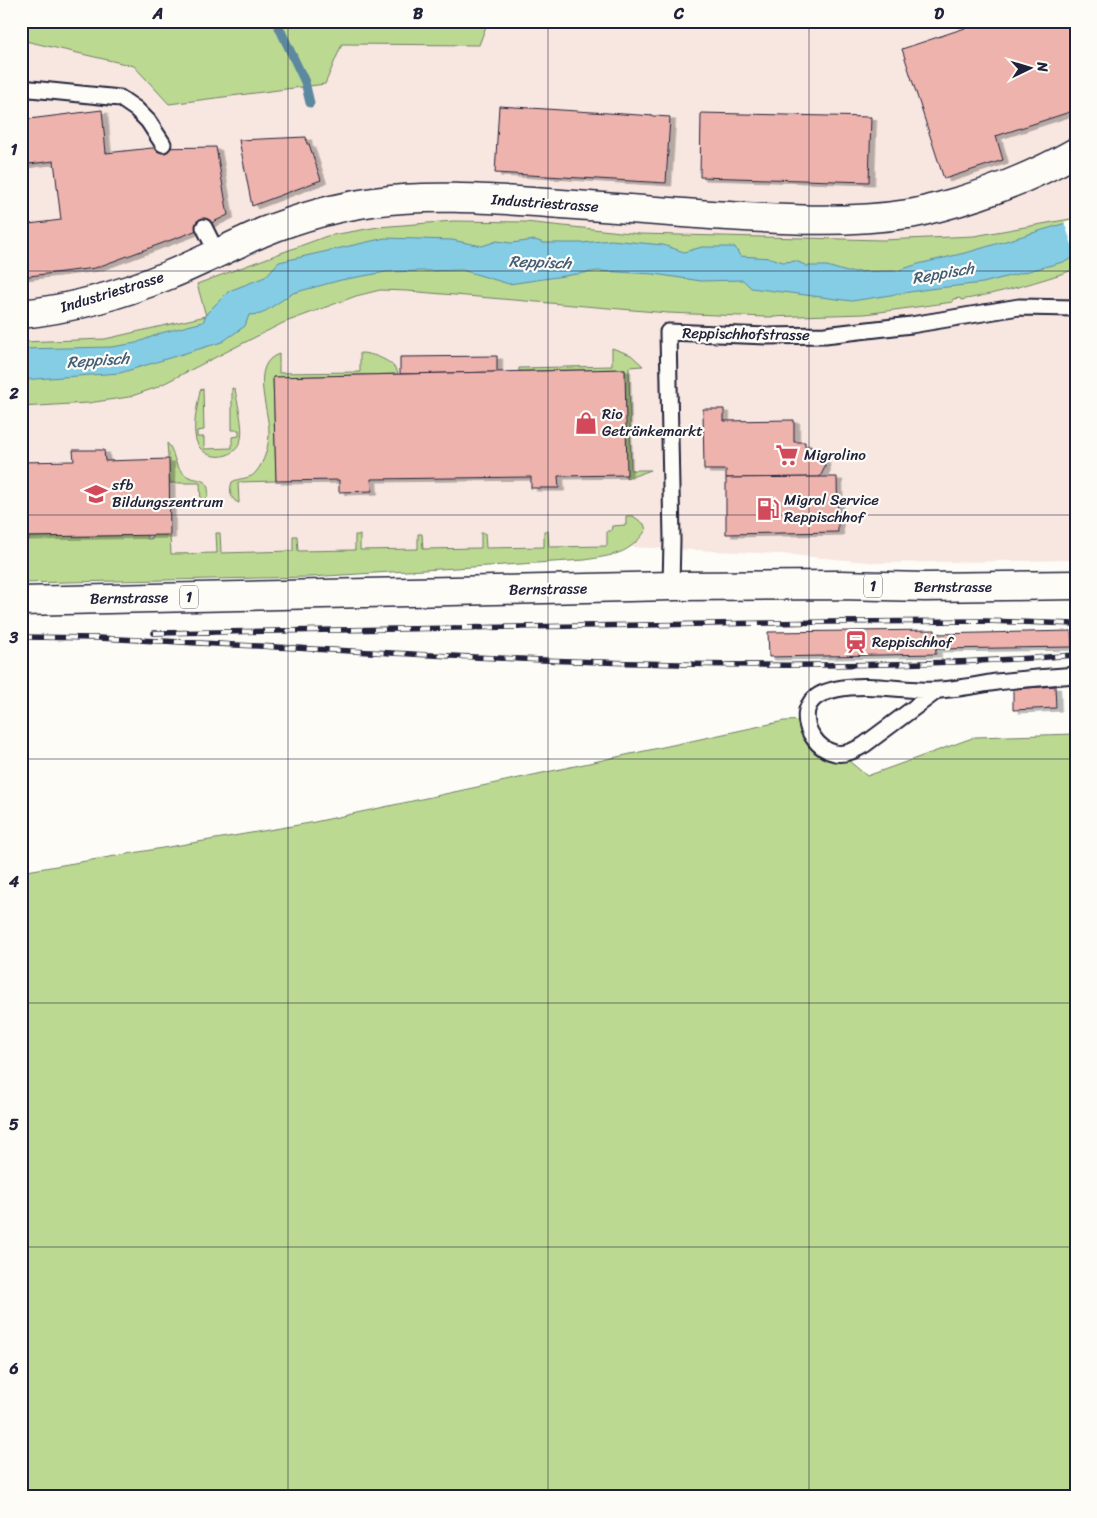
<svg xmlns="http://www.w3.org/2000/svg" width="1097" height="1518" viewBox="0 0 1097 1518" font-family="Sriracha,sans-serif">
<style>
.built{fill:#f8e6e0}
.green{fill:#bcd991;stroke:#6f7e66}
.water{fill:#84cde4;stroke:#5d89a0}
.pier{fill:#fdfcf7}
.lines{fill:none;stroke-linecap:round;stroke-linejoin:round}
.stream{stroke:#5d89a0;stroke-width:9}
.building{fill:#eeb3ac;stroke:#22223b;filter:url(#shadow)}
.lane-casing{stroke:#22223b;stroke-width:19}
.street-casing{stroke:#22223b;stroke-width:31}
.primary-casing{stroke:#22223b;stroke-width:31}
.lane{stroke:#fdfcf7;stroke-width:15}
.street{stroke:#fdfcf7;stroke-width:28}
.primary{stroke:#fdfcf7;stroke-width:28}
.rail-casing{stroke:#22223b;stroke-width:5.5}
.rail{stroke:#fdfcf7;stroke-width:4;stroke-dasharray:11;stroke-linecap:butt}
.grid{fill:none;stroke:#22223b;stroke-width:1;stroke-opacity:0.55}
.labels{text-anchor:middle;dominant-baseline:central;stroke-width:4.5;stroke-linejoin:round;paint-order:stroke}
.shield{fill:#fdfcf7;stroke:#646373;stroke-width:1}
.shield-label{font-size:14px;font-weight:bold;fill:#22223b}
.street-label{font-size:15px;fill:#22223b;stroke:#fdfcf7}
.poi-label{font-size:15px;fill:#22223b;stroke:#fdfcf7;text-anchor:start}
.water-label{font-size:16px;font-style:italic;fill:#445e76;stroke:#fdfcf7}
.neatline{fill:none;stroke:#22223b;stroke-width:2}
.grid-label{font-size:16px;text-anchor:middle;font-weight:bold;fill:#22223b}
</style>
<defs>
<filter id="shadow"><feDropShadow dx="5.5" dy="3" stdDeviation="0" flood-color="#0004"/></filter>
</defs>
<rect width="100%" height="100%" fill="#fdfcf7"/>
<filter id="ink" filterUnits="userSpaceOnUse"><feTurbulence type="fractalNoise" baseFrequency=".02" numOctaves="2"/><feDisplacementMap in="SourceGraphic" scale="10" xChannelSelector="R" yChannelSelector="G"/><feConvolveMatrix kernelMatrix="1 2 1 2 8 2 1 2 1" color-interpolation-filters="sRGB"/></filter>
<g filter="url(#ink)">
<g class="built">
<path d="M488,21h588v197l-102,18 -91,4 -243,-6 -115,-12 -72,-1 -75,6 -51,9 -130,49 9,31 -101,23 -84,3v-302l113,26 35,38 173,-60 137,1z"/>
<path d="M1073,270h3v290l-197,3 -99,-9 -173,-8 -436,8 -1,-19 -149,2v-130l89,-7 19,-3 26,-9 128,-65 73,-27 24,-6 27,1 261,22 98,4 99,-3 88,-12v-3l7,-1 1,2 36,-7 40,-11z"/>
</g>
<g class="green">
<path d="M21,21h467l-9,24 -137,-1 -17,40 -156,20 -35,-38 -113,-26z"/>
<path d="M1076,218v51c-38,13 -76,24 -115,31l-1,-2 -7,1v3l-88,12 -99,3 -98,-4 -261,-22 -27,-1 -24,6 -73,27 -128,65 -26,9 -41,6 -67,4v-65l84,-3 101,-23 -9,-32 130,-48 51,-9 75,-6 72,1 115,12 243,6 91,-4z"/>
<path d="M612,348l19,7 12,11 -14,1 2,103h20l-25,9 -1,-110 -106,2v-3l93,-2z"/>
<path d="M360,353c12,0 35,8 38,21l-125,3 3,104 -38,1 1,21c-9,-3 -10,-13 -7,-21 8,-5 18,-2 24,-10 9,-11 13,-27 13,-40 0,-23 -20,-68 10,-78v19l81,-1z"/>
<path d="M232,388l3,1c2,13 9,37 6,50 -5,23 -39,23 -45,1 -4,-16 2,-35 4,-50l3,-1 1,41 -7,1v6h7v12l28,-1v-11l7,-1v-6h-7z"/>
<path d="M167,443c7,6 6,17 12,25 10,14 17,8 27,15 4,8 3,14 -3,20h-2l-1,-20h-30z"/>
<path d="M626,516h7l11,8 2,6c-17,25 -33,25 -61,30l-275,17 -289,6v-46h3l1,4 4,-1v-3l118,-2v4h4l1,-4h18l1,19 46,-1 -1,-20h4l1,20 72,-2v-15h4l1,15 57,-1v-15h5v15l58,-1v-15h4l1,15 58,-1v-15h4l1,15 58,-1v-16h4l1,16 58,-1v-15h4l1,-5 14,-1z"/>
<path d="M812,720l18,25 37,31 108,-39 101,-3v763h-1055v-625l289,-49 474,-102z"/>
</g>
<path class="water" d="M1076,220v36l-9,5 -84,22 -54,6 -77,12 -101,-13 -8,-8 -42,1 -47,-7 -56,-3 -89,13 -47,-14 -76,2 -45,8 -48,13 -32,21 -12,1 -4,11 -23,16 -102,31 -99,7v-31l91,-2 24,-4 25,-10 42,-11 4,-9 22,-22 36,-14 14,-15 106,-24 67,2 30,6 15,-5 14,2 24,-3 9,3h38l29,-3 52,5 21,7 18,-5h33l5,9 31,2 12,4 13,-1 11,5h20l20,6 50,-1 21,-7 51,-12z"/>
<path class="pier" d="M1076,218v38l-12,-34z"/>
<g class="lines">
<path class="stream" d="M276,21l29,61 5,21"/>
</g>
<g class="building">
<path d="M986,21h90v89l-80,26 7,24 -59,19 -42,-130z"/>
<path d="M499,106l171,11 -4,66 -171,-10z"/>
<path d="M102,110l4,43 46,-5 64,-1 12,68 -38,18 -95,35 -74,9v-52l40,-5 -7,-59 -33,4v-45z"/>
<path d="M701,113l170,4 -2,65 -169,-5z"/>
<path d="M306,137l1,7h2l12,36 -69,26 -13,-66z"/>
<path d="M497,356v16l-97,2v-17z"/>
<path d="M625,369l2,106 -69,1 1,12h-28v-11l-160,2 1,12 -33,1v-12l-63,1 -3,-104z"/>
<path d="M703,409h21v12l70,-1v22h11v5h7l11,8 2,12 -5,10 -94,1v-8h-22z"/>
<path d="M73,450h31l1,11 64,-2 1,76 -149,2v-75l53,-1z"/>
<path d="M820,477h17l1,55 -112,2v-56z"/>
<path d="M935,630l1,24 -167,3 -1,-25z"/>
<path d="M1071,631l1,16 -136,2v-15z"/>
<path d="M1055,686l1,22 -43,2v-21z"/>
</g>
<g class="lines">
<defs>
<g id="lane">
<path d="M21,88l99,10 16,11 12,12 15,23"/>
<path d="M204,227l13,26"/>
<path d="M671,586l1,-46 -4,-208 99,4 58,-1 86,-10 108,-18 57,1"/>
<path d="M938,690l-74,55c-9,5 -18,10 -29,8 -18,-4 -32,-25 -28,-43 4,-14 17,-18 30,-21 34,-7 68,3 102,1 19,-1 38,-5 57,-8 27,-3 53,-5 80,-7"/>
</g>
<path id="street" d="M21,314c51,-5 101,-20 148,-39 32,-13 62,-29 94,-43 35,-14 73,-25 110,-30 59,-8 117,-3 175,1 54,4 109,8 163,12 66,4 131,9 197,-1 10,-1 21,-5 31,-7 49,-13 93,-30 137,-55"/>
<path id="primary" d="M21,601l650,-15 169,-1 85,2 151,-2"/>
</defs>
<use href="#lane" class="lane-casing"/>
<use href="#street" class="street-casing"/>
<use href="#primary" class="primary-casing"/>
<use href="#lane" class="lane"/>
<use href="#street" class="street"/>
<use href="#primary" class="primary"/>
<defs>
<g id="rail">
<path d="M154,633l674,-11 157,-1 91,3"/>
<path d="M21,637l77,1c325,15 652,42 978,17"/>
</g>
</defs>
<use href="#rail" class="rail-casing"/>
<use href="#rail" class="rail"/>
</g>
</g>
<path class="grid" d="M288,21v1476M548,21v1476M809,21v1476M21,271h1055M21,515h1055M21,759h1055M21,1003h1055M21,1247h1055"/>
<defs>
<symbol id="shop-bare" viewBox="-9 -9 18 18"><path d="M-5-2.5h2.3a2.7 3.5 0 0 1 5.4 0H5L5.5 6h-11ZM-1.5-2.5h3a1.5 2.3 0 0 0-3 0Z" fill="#d1495b" stroke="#fdfcf7" stroke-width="2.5" paint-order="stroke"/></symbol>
<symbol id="supermarket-bare" viewBox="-9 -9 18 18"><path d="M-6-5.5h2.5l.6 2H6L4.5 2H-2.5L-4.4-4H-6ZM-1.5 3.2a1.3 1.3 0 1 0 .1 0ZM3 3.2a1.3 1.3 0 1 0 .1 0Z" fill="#d1495b" stroke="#fdfcf7" stroke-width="2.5" paint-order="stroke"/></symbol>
<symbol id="school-bare" viewBox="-9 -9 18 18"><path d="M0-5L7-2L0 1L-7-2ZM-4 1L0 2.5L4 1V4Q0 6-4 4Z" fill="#d1495b" stroke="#fdfcf7" stroke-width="2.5" paint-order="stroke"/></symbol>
<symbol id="fuel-bare" viewBox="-9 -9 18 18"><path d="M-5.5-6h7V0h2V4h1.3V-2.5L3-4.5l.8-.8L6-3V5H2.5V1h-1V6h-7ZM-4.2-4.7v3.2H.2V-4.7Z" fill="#d1495b" stroke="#fdfcf7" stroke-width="2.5" paint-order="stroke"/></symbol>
<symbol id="station-bare" viewBox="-9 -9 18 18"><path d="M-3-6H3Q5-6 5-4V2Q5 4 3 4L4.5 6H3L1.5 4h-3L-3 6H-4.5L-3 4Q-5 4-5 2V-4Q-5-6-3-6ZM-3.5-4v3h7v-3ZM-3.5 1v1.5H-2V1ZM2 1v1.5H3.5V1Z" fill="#d1495b" stroke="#fdfcf7" stroke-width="2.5" paint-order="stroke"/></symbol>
</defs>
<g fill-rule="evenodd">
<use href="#shop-bare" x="570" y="407" width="32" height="32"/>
<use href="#supermarket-bare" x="771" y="439" width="32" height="32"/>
<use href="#school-bare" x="80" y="478" width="32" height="32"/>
<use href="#fuel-bare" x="752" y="493" width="32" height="32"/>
<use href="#station-bare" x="840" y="626" width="32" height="32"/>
</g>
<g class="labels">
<g class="shield">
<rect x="864" y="574.5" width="18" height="23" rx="4"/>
<rect x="180" y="585.5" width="18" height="23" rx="4"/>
</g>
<g class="shield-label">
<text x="873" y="586">1</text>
<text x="189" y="597">1</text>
</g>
<g class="street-label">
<text transform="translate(545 203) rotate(4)">Industriestrasse</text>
<text transform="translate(112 292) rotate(-17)">Industriestrasse</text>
<text transform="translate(746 334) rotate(1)">Reppischhofstrasse</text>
<text x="953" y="587">Bernstrasse</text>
<text transform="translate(548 589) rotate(-1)">Bernstrasse</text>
<text transform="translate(129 598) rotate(-1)">Bernstrasse</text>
</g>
<g class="poi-label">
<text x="602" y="414">Rio<tspan x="602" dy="17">Getränkemarkt</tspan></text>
<text x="804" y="455">Migrolino</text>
<text x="112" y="485">sfb<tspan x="112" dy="17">Bildungszentrum</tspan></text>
<text x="784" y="500">Migrol Service<tspan x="784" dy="17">Reppischhof</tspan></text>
<text x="872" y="642">Reppischhof</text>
</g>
<g class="water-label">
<text transform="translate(540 262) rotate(2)">Reppisch</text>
<text transform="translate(943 273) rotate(-10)">Reppisch</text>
<text transform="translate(98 360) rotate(-4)">Reppisch</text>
</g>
</g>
<rect width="1097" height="1518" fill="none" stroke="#fdfcf7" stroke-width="55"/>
<g transform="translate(1030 68) rotate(85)" stroke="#fdfcf7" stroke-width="4" paint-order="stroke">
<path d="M0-4L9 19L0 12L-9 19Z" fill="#22223b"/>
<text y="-8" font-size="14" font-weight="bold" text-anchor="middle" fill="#22223b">N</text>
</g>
<rect x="28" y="28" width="1042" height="1462" class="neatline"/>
<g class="grid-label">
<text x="158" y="19">A</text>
<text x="418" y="19">B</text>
<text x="679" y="19">C</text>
<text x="939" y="19">D</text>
<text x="14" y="155">1</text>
<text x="14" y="399">2</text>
<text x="14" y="643">3</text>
<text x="14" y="887">4</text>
<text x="14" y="1130">5</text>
<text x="14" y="1374">6</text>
</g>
</svg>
